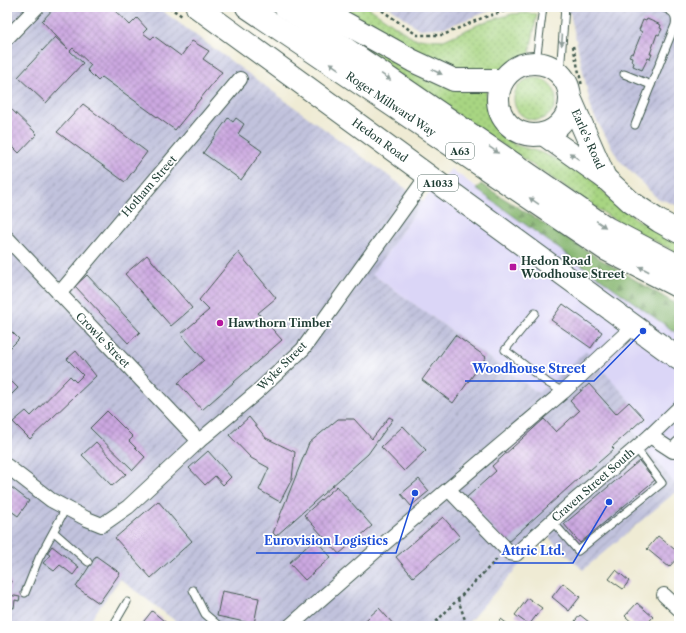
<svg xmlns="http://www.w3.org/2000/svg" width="686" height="633" viewBox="0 0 686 633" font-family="'Libre Caslon Text',serif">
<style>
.built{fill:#dbd6f7}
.industrial{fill:url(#industrial-furrows)}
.grass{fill:url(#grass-dots);stroke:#64895b}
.forest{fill:url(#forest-firs);stroke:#527a52}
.building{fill:url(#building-cross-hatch)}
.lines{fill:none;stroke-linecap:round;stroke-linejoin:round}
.lane-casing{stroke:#3e574c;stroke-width:9}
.street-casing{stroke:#3e574c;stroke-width:16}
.highway-casing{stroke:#3e574c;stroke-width:24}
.path{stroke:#3e574c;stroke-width:2.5;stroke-dasharray:3 3;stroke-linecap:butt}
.lane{stroke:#fff;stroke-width:7}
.street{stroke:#fff;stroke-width:14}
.highway{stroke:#fff;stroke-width:22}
.oneway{fill:#8f9e9a}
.poi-dot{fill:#b5179e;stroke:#fff;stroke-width:1.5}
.labels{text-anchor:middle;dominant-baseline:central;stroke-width:3.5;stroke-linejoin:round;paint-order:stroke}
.shield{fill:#fff;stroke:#627771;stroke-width:1}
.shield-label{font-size:10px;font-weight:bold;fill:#1f3d34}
.street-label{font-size:11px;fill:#1f3d34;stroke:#fff}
.poi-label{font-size:11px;font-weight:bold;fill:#1f3d34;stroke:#fff;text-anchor:start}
.leader{fill:none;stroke:#1d4ed8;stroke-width:1.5}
.callout-dot{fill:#1d4ed8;stroke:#fff;stroke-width:1.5}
.callout-label{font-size:12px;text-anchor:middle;font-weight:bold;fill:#1d4ed8;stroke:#fff;stroke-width:3.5;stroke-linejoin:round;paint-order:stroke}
</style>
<defs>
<pattern id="industrial-furrows" width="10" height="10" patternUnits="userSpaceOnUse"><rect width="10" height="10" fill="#c1c2dd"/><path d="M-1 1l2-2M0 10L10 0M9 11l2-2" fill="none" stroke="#9c9fb4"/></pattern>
<pattern id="grass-dots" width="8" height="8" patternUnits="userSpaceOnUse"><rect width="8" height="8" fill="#a8d582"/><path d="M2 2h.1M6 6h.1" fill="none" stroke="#88ae6b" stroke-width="1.8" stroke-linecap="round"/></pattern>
<pattern id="forest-firs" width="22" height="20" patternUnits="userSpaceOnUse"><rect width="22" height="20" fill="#86b670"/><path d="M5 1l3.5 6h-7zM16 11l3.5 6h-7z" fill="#6d955d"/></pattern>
<pattern id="building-cross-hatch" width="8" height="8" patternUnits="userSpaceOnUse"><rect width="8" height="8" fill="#cca8e1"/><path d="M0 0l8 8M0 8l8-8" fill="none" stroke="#a58ab7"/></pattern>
</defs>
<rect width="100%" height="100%" fill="#fff"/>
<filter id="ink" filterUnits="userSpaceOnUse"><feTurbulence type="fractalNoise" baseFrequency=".025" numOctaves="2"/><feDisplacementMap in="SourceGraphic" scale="8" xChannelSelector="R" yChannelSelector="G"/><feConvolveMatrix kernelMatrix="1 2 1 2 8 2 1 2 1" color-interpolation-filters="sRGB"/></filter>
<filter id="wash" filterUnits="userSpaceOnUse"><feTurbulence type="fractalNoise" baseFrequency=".012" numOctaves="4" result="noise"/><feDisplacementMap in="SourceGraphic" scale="16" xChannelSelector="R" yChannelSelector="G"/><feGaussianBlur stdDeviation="0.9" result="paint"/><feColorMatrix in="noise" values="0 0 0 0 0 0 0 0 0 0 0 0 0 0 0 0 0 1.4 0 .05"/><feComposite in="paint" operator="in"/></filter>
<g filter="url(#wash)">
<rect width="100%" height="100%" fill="#efebd4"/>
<path class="built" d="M451,169l228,166v155l-46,-59 13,-12 -60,-67 -48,41 -166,-119 51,-73z"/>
<g class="industrial">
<path d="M7,7h150l266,194 -51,73 166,119 48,-42 60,68 -13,12 46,58 -96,81 -37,-35 -81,91h-283l-62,-47 -34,47h-55l-24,-2z"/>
<path d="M389,7h112l-55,20 -27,2z"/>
<path d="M550,7h129v199l-22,-8 -38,-38 -27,-48 -22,-99z"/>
</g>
<g class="grass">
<path d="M325,7h43l46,32 30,1 40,-18 28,-8 14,-1 11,1 -8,43 -34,15 -38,2z"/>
<path d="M321,23l166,62 -1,10 1,16 8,18 20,16 24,7 25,10 24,13 20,21 28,23 43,23v12l-69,-37z"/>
<circle cx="535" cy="99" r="21"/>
</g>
<path class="forest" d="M481,184l119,75 79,47v29l-203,-146z"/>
<g id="blocks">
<g class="building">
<path d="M55,7h58l-1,1 18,17 7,-7 10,11 -4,4 8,6 3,-3 27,20 11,-15 17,10 -6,8 19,13 -47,58 -73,-53 -4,4 -11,-11 4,-5 -18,-17 -3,3 13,12 -37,40 -28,-26 37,-40 13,12 -26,-28z"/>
<path d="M647,19l14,6 -1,3 2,1 -3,6 -2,-1 -7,20h2l-2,5 -2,-1 -6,12 -9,-4 1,-3 -3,-2 1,-4 -3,-1 2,-3 2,1 9,-22 -3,-2 4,-10 3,1z"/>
<path d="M83,104l64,48 -22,30 -68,-50z"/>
<path d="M10,108l27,26 -18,19 -12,-12v-30z"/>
<path d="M228,118l5,4 3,-4 8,6 -6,10 24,17 -21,29 -38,-27z"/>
<path d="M238,252l38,46 -18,15 24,27 -80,70 -24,-27 26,-23 -23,-26 28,-24 -10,-10z"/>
<path d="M147,255l45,53 -21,18 -46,-52z"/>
<path d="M87,275l53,57 -12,11 -53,-57z"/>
<path d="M563,304l39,28 -11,16 -40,-28z"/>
<path d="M7,327l12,12 -12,12z"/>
<path d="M455,335l31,22 -33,46 -31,-23z"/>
<path d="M76,351l20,25 -66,63 -17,-17 13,-11 5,5 39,-40 6,6 7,-7 -16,-16z"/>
<path d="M7,377l11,11 -11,11z"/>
<path d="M589,384l27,30 13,-12 15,16 -32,29 2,2 -24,21 -1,-1 -82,74 -41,-45 30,-27 -4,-5 52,-47 12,13 23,-21 -9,-10z"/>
<path d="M107,411l26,26 -4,4 16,16 -12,13 -43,-42z"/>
<path d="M249,417l17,21 29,14 -3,27 -12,23 -21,-12 10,-22 -18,-10 -22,-23z"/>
<path d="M389,417l4,2 -25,35 -92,82 -3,-3 36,-90 29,-24h16l18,20z"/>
<path d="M403,426l23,24 -22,21 -23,-24z"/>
<path d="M96,442l30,32 -14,12 -30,-31z"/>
<path d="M208,451l23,26 -8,8 -8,-9 -10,9 -16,-17z"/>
<path d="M639,461l16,19 -75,63 -16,-19z"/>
<path d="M419,479l10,12 -18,15 -10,-12z"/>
<path d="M7,484l22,17 -11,15 -11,-8z"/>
<path d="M337,486l35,40 -33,28 -35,-39z"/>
<path d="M158,501l34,40 -41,37 -36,-40z"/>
<path d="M443,517l17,20 -47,40 -17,-20z"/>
<path d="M658,536l21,17v3l-10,11 -22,-18z"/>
<path d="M315,539l16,18 -26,23 -16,-17z"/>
<path d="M52,546l27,21 -6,8 -13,-10 -6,6 -11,-8 7,-8 -3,-2z"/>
<path d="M96,556l24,17 -21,30 -23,-16z"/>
<path d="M616,570l13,11 -6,8 -14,-10z"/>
<path d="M7,580l4,1 -2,14 11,2 -1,4 -4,-1 -1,8 -7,-1z"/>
<path d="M563,583l17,14 -11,14 -17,-14z"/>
<path d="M222,591l37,7 -5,26 -37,-8z"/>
<path d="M528,598l14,10 -13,17 -14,-10z"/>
<path d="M637,603l16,14 -8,9h-9l-11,-10z"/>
<path d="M379,608l16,18h-36z"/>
<path d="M152,611l18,15h-30z"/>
<path d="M580,615l14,11h-23z"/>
<path d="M501,619l8,6 -1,1h-12z"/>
</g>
</g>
</g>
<g filter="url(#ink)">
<use href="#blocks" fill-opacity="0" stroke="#3e574c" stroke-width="1"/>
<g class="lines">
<defs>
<g id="lane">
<path d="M536,62l7,-55"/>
<path d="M560,73l5,-66"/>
<path d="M624,74l27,11"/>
<path d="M635,125l40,-100c2,-11 -3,-14 -13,-18"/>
<path d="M535,313l-30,37 43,33 15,9"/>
<path d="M552,521l26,30 84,-68 -26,-35"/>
<path d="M54,532l34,30"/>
<path d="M193,590l12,24 14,12"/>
<path d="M25,593l14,-35 27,-50"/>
<path d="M113,626l14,-24"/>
</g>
<g id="street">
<path d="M7,38l30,-31"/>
<path d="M7,238l192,203"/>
<path d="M59,294l181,-215"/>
<path d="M650,436l23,15 6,-7"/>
<path d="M7,466l44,34 36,19 15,6 26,-18 71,-66 58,-49 46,-43 125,-174"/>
<path d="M449,490l61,63 6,1 56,-51 78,-67 29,-28"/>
<path d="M664,595l15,14"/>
<path d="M290,626l96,-84 177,-150 71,-66"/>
</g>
<g id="highway">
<path d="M197,7l482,352"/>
<path d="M247,7l358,242 74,38"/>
<path d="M285,7l322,221 72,38"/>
<path d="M316,7l97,54 41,19h49"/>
<circle cx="534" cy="99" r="36"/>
<path d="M571,100l34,78"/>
<path d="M543,134l62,44 26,24 28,19 20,11"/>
</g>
</defs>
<use href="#lane" class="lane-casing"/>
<use href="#street" class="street-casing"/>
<use href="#highway" class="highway-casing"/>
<g class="path">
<path d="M169,7l13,9"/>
<path d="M377,7l40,28h26l39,-17 29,-9h23"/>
<path d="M573,46l9,40"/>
<path d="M458,599l9,27"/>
<path d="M432,626l65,-67"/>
</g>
<use href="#lane" class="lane"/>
<use href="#street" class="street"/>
<use href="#highway" class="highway"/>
</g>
<defs><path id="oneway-solid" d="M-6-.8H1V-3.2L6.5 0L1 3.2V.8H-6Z"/></defs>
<g class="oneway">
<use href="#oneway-solid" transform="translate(562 40) rotate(94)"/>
<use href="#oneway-solid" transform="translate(334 66) rotate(-146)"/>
<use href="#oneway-solid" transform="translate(437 72) rotate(26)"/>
<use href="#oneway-solid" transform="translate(386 77) rotate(35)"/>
<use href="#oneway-solid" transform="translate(494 150) rotate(35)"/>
<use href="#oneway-solid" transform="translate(574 156) rotate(-145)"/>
<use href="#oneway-solid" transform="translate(534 201) rotate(-146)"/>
<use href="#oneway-solid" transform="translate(601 224) rotate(35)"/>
<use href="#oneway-solid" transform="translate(644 269) rotate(-152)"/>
</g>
</g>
<g class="poi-dot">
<rect x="509" y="263" width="8" height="8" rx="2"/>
<circle cx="220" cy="323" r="4"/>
</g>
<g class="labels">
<g class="shield">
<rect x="446" y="143" width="28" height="16" rx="3"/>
<rect x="418" y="175" width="40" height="16" rx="3"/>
</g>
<g class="shield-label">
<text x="460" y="151">A63</text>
<text x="438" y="183">A1033</text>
</g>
<g class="street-label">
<text transform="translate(391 104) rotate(34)">Roger Millward Way</text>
<text transform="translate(588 139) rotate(66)">Earle's Road</text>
<text transform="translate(380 140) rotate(36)">Hedon Road</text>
<text transform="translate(149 186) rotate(-49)">Hotham Street</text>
<text transform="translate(103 340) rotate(46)">Crowle Street</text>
<text transform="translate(282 366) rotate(-45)">Wyke Street</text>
<text transform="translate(593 485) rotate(-41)">Craven Street South</text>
</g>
<g class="poi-label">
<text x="521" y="261">Hedon Road<tspan x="521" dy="13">Woodhouse Street</tspan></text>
<text x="228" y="323">Hawthorn Timber</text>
</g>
</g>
<path class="leader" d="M643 331L594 381H465M415 493L396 553H256M609 502L573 563H494"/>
<g class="callout-dot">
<circle cx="643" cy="331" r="4"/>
<circle cx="415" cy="493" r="4"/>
<circle cx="609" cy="502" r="4"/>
</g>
<g class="callout-label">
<text x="529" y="373">Woodhouse Street</text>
<text x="326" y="545">Eurovision Logistics</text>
<text x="533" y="555">Attric Ltd.</text>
</g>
<rect width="686" height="633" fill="none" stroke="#fff" stroke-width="24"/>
</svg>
